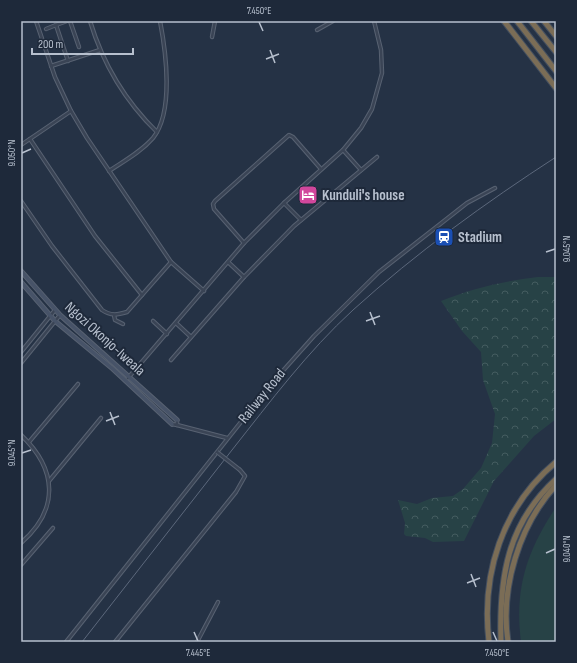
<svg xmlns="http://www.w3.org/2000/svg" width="577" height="663" viewBox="0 0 577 663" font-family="'Sofia Sans Condensed',sans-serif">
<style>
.forest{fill:url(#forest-crowns)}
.pitch{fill:#274246}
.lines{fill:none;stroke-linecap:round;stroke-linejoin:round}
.street-casing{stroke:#586272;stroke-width:4.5}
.secondary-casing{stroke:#586272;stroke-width:5.5}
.highway-casing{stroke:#444f5f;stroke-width:7}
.street{stroke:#3a4455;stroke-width:2.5}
.secondary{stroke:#475368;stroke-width:3.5}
.highway{stroke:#7b6d56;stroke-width:5}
.tram{stroke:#5c687c;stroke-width:1}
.street-bridge-casing{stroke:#586272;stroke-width:4.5;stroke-linecap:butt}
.street-bridge{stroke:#3a4455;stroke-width:2.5}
.ticks{fill:none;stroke:#b7c0ce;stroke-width:1.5}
.labels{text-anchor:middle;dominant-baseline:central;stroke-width:4;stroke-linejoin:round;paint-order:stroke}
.poi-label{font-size:15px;font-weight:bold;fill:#b7c0ce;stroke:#1e293a;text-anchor:start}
.street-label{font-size:15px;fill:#b7c0ce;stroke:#1e293a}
.neatline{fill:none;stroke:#b7c0ce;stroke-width:1.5}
.ticks-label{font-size:10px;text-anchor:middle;fill:#b7c0ce}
</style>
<defs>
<pattern id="forest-crowns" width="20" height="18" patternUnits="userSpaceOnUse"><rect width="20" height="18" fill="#274246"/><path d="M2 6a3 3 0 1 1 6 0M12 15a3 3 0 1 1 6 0" fill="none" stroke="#445c60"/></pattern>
</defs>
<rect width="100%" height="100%" fill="#253245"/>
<path class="forest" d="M538,277h18v142l-22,17 -40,45 -30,60 -31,1 -8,-4 -19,-2 -2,-2 1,-11 -7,-23 19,4 15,-6 21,-2 10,-7 18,-21 11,-25 3,-29 -12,-34 -2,-28 -19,-21 -21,-30c32,-13 63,-20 97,-24z"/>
<path class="pitch" d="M556,507v135h-35c-7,-54 6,-91 35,-135z"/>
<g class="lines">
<defs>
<g id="street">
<path d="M36,21l19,56 16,34 16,27 84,124 33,29"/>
<path d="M70,21l9,26"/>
<path d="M90,21c13,43 35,80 67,111"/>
<path d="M56,25l11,-4"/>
<path d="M46,29l10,-4 12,36"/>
<path d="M317,30l16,-9"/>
<path d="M212,37l3,-16"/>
<path d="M51,66l49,-16"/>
<path d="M30,139l65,97 47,59"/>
<path d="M21,145l50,-34"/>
<path d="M343,150l18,20"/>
<path d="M109,171c15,-10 32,-19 44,-33 21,-26 13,-86 7,-117"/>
<path d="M21,201l31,45 50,64c9,6 15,5 25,2l44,-50"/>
<path d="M284,203l17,17"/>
<path d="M244,243l-30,-34 -1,-5 2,-3 74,-66 4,2 28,32"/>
<path d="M228,262l16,15"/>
<path d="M114,315l1,5 8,4"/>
<path d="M153,321l14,13"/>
<path d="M176,323l15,14"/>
<path d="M21,352l34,-42"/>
<path d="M171,360l73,-83 50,-51 83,-69"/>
<path d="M21,363l39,-48"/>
<path d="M128,378l116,-135 40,-40 59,-53 18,-22 11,-19 10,-36 -1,-23 -7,-29"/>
<path d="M172,424l5,1v-5"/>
<path d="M177,425l50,13"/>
<path d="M21,435c36,34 39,74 0,108"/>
<path d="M29,442l49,-58"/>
<path d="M49,481l52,-63"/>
<path d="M21,565l32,-37"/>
<path d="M66,642l206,-259 42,-47 65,-64 88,-69 28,-15"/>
<path d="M115,642l121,-150 9,-16 -5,-6"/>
<path d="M197,642l21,-40"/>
</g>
<g id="secondary">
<path d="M21,271l39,44 117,105"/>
<path d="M21,282l34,39 58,48 59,55"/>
</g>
<g id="highway">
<path d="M504,21l52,67"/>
<path d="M517,21l39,50"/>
<path d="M531,21l25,31"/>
<path d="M544,21l12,15"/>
<path d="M489,642c-8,-68 13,-135 67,-180"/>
<path d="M501,642c-2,-64 6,-118 55,-163"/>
<path d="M508,642c-8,-54 11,-117 48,-157"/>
</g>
</defs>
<use href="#street" class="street-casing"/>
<use href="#secondary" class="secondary-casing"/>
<use href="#highway" class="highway-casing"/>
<use href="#street" class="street"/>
<use href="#secondary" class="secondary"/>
<use href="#highway" class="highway"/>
<path class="tram" d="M82,642c50,-64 100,-128 150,-192 38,-48 76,-99 121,-140 63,-57 132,-107 203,-153"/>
<defs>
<path id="street-bridge" d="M217,452l23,18"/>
</defs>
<use href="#street-bridge" class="street-bridge-casing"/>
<use href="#street-bridge" class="street-bridge"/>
</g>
<path class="ticks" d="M259,22l4,9M270,50l5,13M266,59l13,-5M22,153l9,-4M546,252l9,-3M370,312l5,13M366,321l14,-5M110,412l5,13M106,421l13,-5M22,453l9,-3M546,553l9,-4M471,574l5,13M467,583l13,-5M194,632l4,9M493,632l4,9"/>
<defs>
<symbol id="hotel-square" viewBox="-11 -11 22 22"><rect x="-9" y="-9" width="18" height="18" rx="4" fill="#d1479c" stroke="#1e293a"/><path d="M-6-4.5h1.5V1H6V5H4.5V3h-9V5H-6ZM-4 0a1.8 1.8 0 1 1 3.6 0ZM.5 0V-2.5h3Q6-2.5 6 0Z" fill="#fff"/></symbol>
<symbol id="station-square" viewBox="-11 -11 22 22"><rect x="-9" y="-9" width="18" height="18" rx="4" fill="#1a4fb4" stroke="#1e293a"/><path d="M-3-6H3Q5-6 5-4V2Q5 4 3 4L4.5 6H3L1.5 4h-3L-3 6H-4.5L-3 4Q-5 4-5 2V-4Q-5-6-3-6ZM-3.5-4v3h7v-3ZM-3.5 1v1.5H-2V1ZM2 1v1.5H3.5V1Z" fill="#fff"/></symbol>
</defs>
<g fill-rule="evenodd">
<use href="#hotel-square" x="297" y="184" width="22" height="22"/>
<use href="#station-square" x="433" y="226" width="22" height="22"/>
</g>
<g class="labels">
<g class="poi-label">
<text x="322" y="195">Kunduli's house</text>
<text x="458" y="237">Stadium</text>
</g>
<g class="street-label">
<text transform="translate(105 339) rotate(42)">Ngozi Okonjo-Iweala</text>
<text transform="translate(262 396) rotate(-51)">Railway Road</text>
</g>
</g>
<rect width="577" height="663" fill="none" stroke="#1e293a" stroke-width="44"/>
<path d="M32 48v6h101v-6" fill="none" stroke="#b7c0ce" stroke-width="2"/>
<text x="38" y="48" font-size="12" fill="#b7c0ce" stroke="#1e293a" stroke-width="3" paint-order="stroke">200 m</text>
<rect x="22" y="22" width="533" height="619" class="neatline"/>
<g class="ticks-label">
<text x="259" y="14">7.450°E</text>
<text transform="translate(11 153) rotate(-90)" y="4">9.050°N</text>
<text transform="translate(566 249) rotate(-90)" y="4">9.045°N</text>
<text transform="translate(11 453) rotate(-90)" y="4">9.045°N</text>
<text transform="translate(566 549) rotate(-90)" y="4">9.040°N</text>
<text x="198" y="656">7.445°E</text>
<text x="497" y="656">7.450°E</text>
</g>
</svg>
